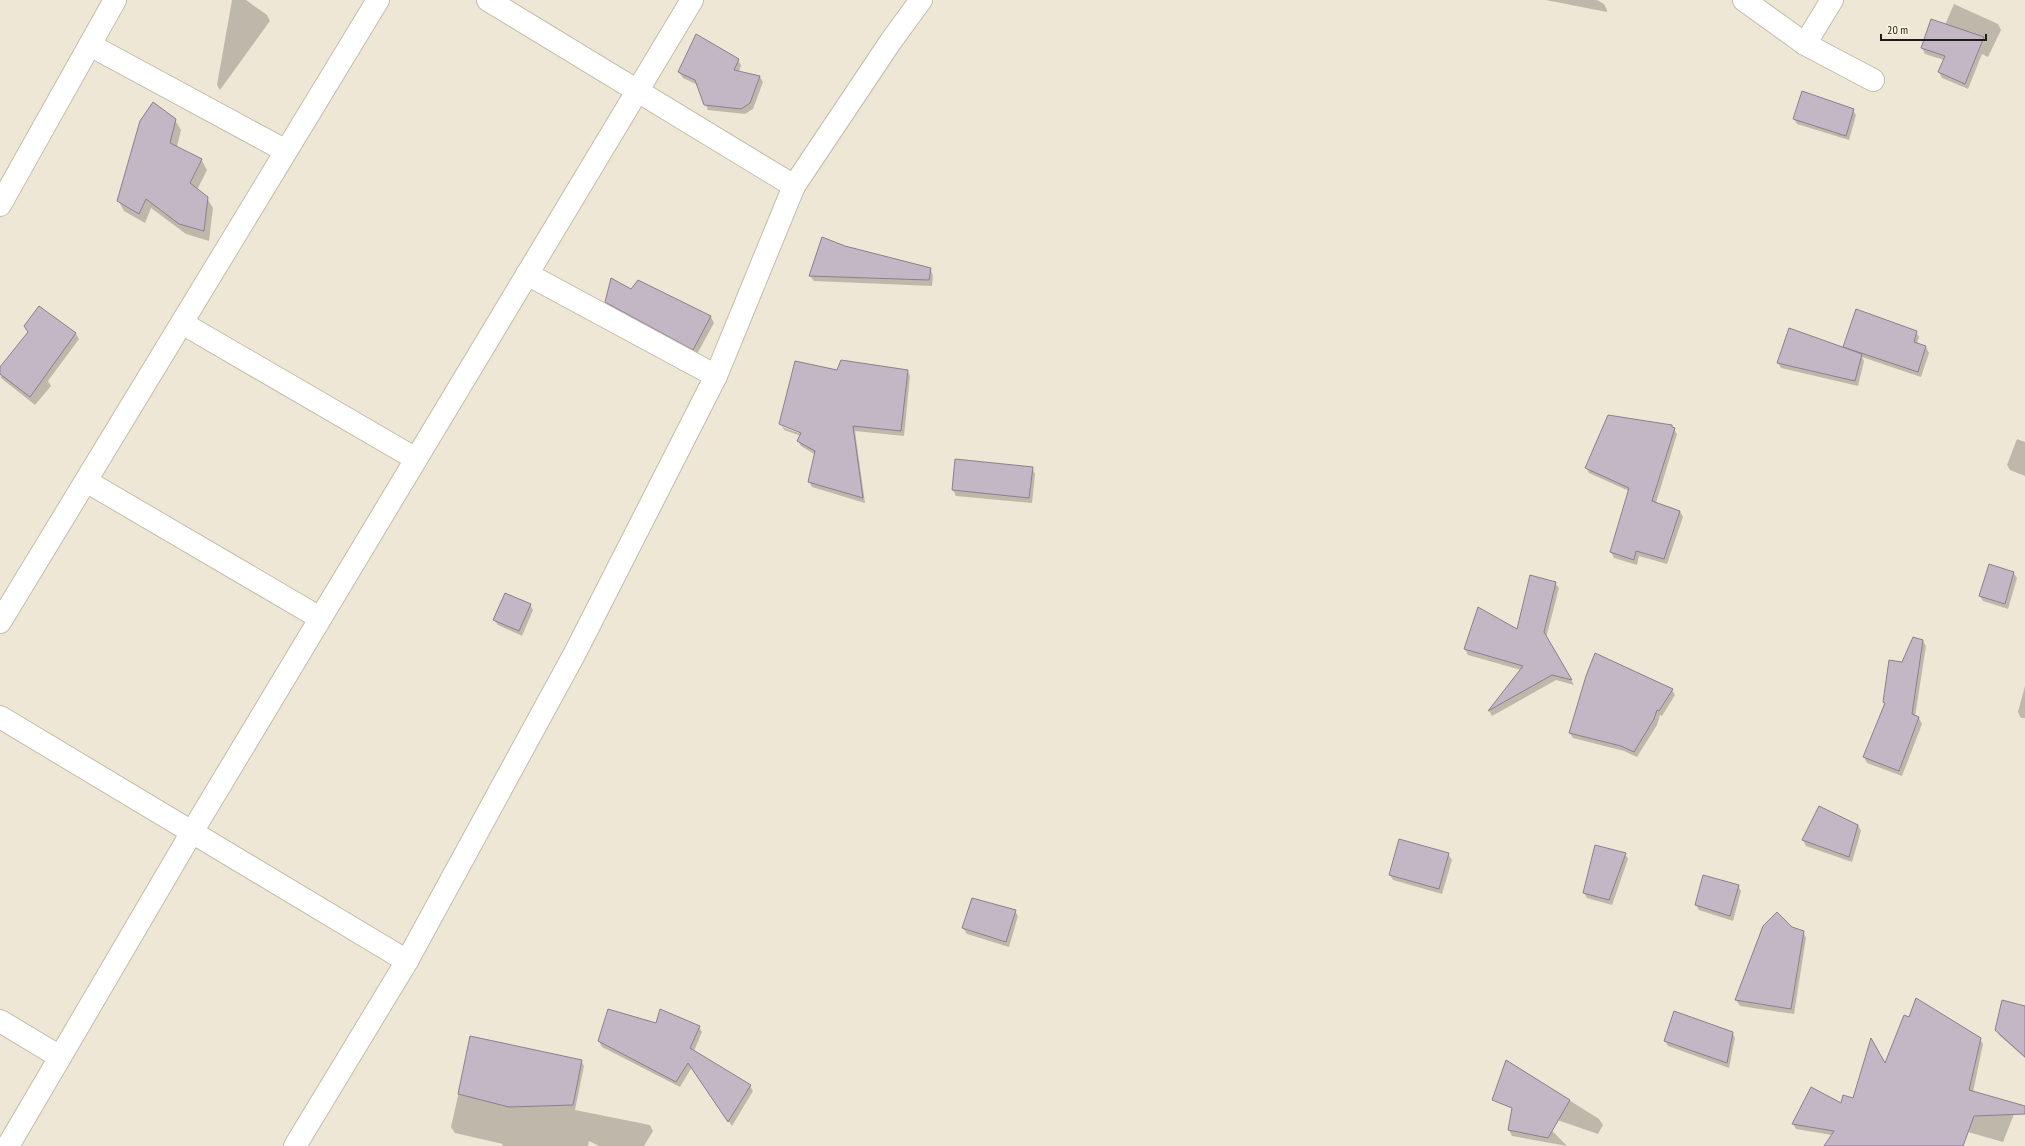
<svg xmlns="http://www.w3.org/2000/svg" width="2025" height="1146" viewBox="0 0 2025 1146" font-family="'PT Sans Narrow',sans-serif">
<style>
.shadow{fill:#0003;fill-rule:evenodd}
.building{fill:#c3b6c5;stroke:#8c7f8e}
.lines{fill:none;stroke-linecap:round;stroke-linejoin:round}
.minor-casing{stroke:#c2bcaa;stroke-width:24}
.minor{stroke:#fff;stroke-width:22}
</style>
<rect width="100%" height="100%" fill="#eee7d5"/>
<g class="shadow">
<path d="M232,0h14l21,15 3,6 -50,69 -3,-5z"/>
<path d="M1546,0h51l7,4 3,6v2z"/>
<path d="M1954,4l44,20 3,6 -13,27 -6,-3 -14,35 -26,-11 -3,-6 5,-12 -19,-6 -3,-6 23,-23z"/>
<path d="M738,60l3,5 -2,7 21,5 3,5 -10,27 -8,5 -37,-4 -10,-25 -15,-7 -4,-6z"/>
<path d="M1853,110l3,5 -7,25 -52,-16 -3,-5z"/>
<path d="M175,120l6,10 -4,17 24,12 6,11 -10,20 10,8 6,10 -4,33 -23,-7 -35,-26 -6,15 -21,-12 -6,-11z"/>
<path d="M823,238l22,9 85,22 3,6 -1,11 -118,-5 -4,-5z"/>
<path d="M638,281l73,36 3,6 -17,31 -88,-47 -3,-5 26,-12z"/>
<path d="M39,307l37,27 3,5 -31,42 3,5 -16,19 -34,-27 -1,-9 29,-36z"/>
<path d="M1916,332l3,5 -2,7 9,3 3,6 -8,24 -59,-20 2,4 -6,25 -77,-18 -3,-5 68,-13 -2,-3z"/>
<path d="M907,370l3,6 -6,60 -49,-5 10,72 -53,-16 -3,-5 7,-27 -15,-9 -3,-5 3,-5 -17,-6 -3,-6 57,-52zM783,425l23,9v2l-23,-9z"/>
<path d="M1672,426l5,8 -21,69 24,8 3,6 -16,47 -28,-8 -2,9 -23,-7 -3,-6 18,-61 -40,-18 -3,-6z"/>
<path d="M2017,439l8,3v34l-15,-6 -3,-5z"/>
<path d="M956,460l76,8 3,6 -3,29 -76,-7 -3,-6z"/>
<path d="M2013,572l4,6 -9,31 -25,-8 -3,-5z"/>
<path d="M1555,583l4,5 -13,50 28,47 -18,-5 -64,36 -3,-5 32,-41 -53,-15 -3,-6 52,-18z"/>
<path d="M530,605l3,5 -11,26 -24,-11 -4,-5z"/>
<path d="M1923,641l3,5 -11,71 4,1 3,6 -20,52 -35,-13 -3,-6 22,-52 -2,-3z"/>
<path d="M2025,686v32h-4l-3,-6z"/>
<path d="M1672,690l3,5 -13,21 -2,-1 -3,10 -20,32 -13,-6 -51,-13 -3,-5z"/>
<path d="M1819,807l39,18 3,6 -9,31 -46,-16 -3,-6z"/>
<path d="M1448,854l4,6 -10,34 -49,-14 -3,-5z"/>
<path d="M1625,854l3,5 -16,46 -25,-7 -3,-5z"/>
<path d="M1738,886l3,5 -8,30 -34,-11 -3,-5z"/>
<path d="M1015,911l3,5 -9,31 -42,-13 -4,-6z"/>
<path d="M1764,927l28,1 11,4 3,6 -12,76 -54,-8 -4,-6z"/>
<path d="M2025,1007v51l-26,-23 -3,-5z"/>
<path d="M656,1024l43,3 3,5 -8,19 56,35 3,5 -21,35 -40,-59 -12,20 -78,-40 -3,-6z"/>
<path d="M1732,1032l3,6 -6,30 -61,-22 -3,-5z"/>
<path d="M471,1038l110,23 3,5 -9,44 75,15 3,6 -9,15h-45l-10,-5 -1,5h-86l1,-2 -48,-11 -4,-6z"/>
<path d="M1980,1039l3,5 -10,48 43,17 -13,33 -42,-12 -4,16h-129l4,-11 -36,-6 -3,-5 61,-25 31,-34z"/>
<path d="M1507,1061l92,58 4,6 -5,9 -64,-22 33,34 -55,-10 -3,-6 5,-25z"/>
</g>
<g class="building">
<path d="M1931,19l53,18 -19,47 -27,-12 7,-16 -24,-8z"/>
<path d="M696,34l43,25 -5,11 26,6 -10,27 -9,6 -37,-4 -9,-25 -17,-8z"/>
<path d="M1802,91l52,18 -8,27 -53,-17z"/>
<path d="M153,102l23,17 -6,24 32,16 -12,24 18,14 -4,34 -25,-7 -33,-25 -7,15 -22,-13 23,-80z"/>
<path d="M822,237l23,9 86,22 -2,12 -120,-4z"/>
<path d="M611,278l20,11 7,-9 73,36 -18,34 -88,-48z"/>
<path d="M39,306l37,27 -46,64 -30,-23v-7l28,-35 -4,-6z"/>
<path d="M1856,309l61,22 -3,11 12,4 -8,26 -75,-25z"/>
<path d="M1789,328l73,26 -7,27 -78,-18z"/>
<path d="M841,360l67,10 -7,61 -48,-5 10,72 -55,-16 7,-31 -18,-10 4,-8 -22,-9 16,-63 42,9z"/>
<path d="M1608,415l64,10v2l3,1 -23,73 28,10 -16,48 -28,-8 -2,9 -24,-8 19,-64 -44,-20z"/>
<path d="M955,459l78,8 -4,31 -77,-8z"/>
<path d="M1989,564l25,8 -9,32 -26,-8z"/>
<path d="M1530,575l26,7 -12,50 28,48 -20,-5 -64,36 35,-45 -59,-17 14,-42 39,22z"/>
<path d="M505,593l26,11 -12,27 -26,-11z"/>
<path d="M1913,637l10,3 -11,74 7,3 -20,54 -36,-14 22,-54 -2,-1 6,-42 13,2z"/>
<path d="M1595,653l78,36 -14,22 -2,-1 -3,9 -20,33 -13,-6 -52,-13 17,-57z"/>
<path d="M1819,806l39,19 -9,32 -47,-17z"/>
<path d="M1399,839l50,14 -10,36 -50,-14z"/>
<path d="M1595,845l31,8 -17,47 -26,-7z"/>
<path d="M1703,875l36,10 -9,31 -35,-11z"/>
<path d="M972,898l44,12 -10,32 -44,-14z"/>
<path d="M1777,912l15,15 12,4 -13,78 -56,-9 28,-74z"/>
<path d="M1916,998l65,40 -12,52 56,16v8l-51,2 -11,30h-139l10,-15 -42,-7 19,-37 30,16 2,-8 10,3 18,-60 14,25 19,-48 5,2z"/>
<path d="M2002,1000l23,6v51l-30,-27z"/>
<path d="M608,1009l48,14 4,-14 40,17 -10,22 61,37 -23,37 -40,-59 -12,19 -78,-41z"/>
<path d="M1674,1011l59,21 -6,31 -63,-22z"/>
<path d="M470,1036l112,24 -9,45 -64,2 -51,-13z"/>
<path d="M1506,1060l64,40 -22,38 -40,-8 4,-22 -20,-8z"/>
</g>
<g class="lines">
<defs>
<g id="minor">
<path d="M488,0l306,186"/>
<path d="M1744,0l61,44 68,36"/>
<path d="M1805,44l27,-44"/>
<path d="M90,45l196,106"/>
<path d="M0,205l115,-205"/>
<path d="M527,274l189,102"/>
<path d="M182,323l234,136"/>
<path d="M86,481l234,137"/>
<path d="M0,622l378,-622"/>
<path d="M0,717l407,244"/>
<path d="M0,1021l60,36"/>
<path d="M8,1146l184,-314 500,-832"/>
<path d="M295,1146l112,-185 168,-308 141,-277 78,-190 97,-145 30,-41"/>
</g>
</defs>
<use href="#minor" class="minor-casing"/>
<use href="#minor" class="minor"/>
</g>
<path d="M1881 34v6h105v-6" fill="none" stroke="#201d17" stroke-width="2"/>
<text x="1887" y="34" font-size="12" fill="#201d17" stroke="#fbf5e2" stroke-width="3" paint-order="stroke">20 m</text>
</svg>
